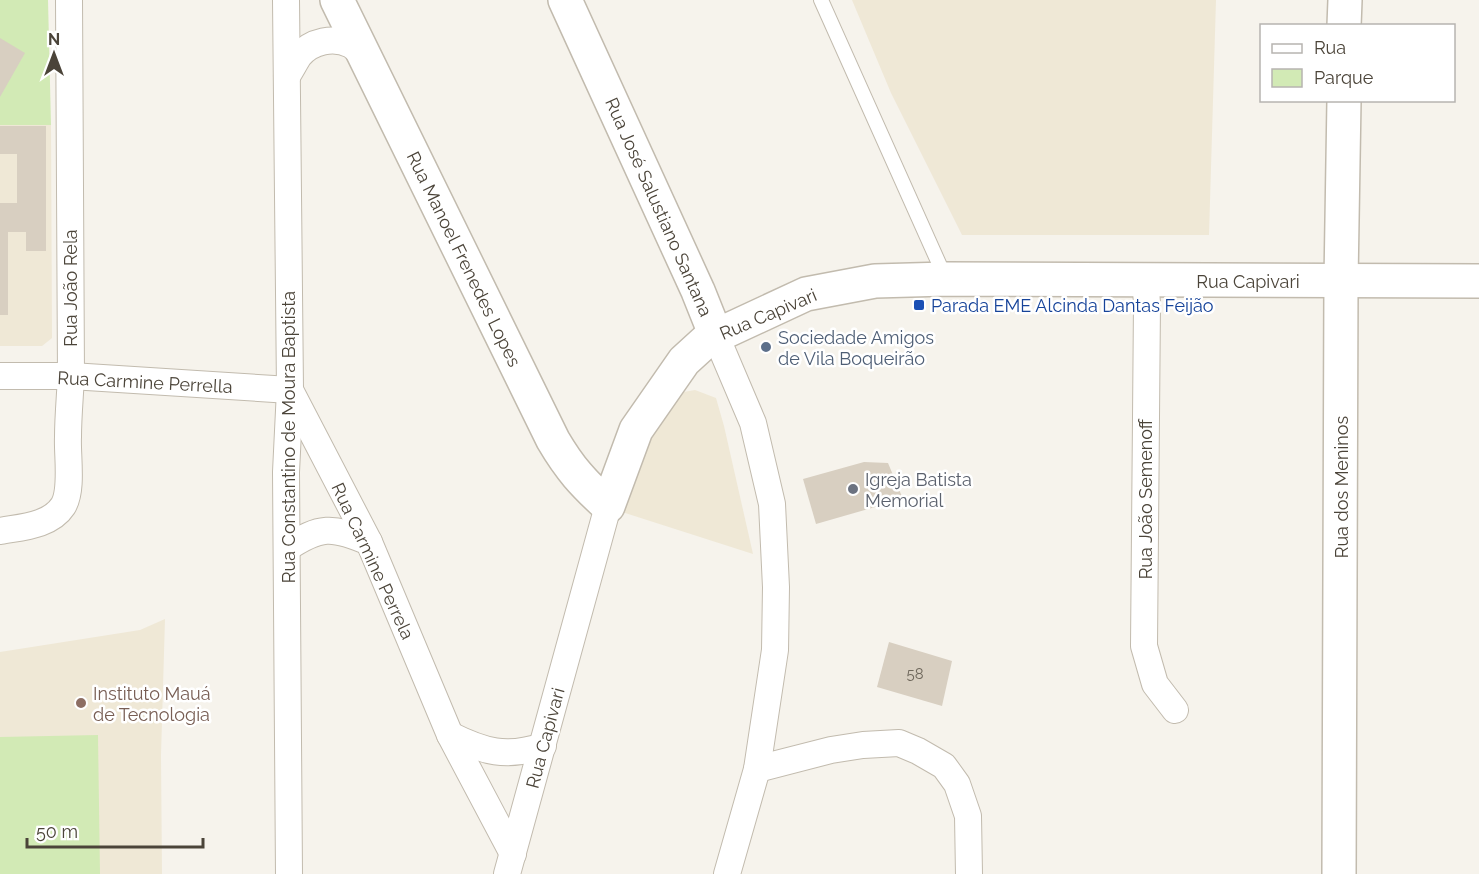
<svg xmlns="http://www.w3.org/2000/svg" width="1479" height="874" viewBox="0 0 1479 874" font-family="Raleway,sans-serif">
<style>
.education{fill:#efe8d6}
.green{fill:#d2eab5}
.building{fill:#d8cfc1}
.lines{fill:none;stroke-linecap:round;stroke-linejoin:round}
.service-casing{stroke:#c2bbae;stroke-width:16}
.minor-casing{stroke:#c2bbae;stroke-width:28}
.tertiary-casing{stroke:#c2bbae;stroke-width:36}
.service{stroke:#fff;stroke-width:14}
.minor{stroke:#fff;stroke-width:26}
.tertiary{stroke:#fff;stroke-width:33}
.transit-dot{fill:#1a4fb4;stroke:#fff;stroke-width:2}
.service-dot{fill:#5c6f8a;stroke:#fff;stroke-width:2}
.worship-dot{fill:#6b7280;stroke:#fff;stroke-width:2}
.education-dot{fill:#8d6e63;stroke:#fff;stroke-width:2}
.labels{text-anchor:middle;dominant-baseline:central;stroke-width:5;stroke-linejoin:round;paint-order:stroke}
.number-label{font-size:15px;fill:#6e675b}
.street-label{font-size:18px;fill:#4b4439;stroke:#fff}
.transit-label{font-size:18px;fill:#164399;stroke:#fff;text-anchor:start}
.service-label{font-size:18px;fill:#4e5e75;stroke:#fff;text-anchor:start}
.worship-label{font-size:18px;fill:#5b616d;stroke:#fff;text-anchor:start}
.education-label{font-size:18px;fill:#785e54;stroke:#fff;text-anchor:start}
</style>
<rect width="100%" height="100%" fill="#f6f3ec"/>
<g class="education">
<path d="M852,0h364l-7,235h-247l-71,-142z"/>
<path d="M0,125h51l1,213 -10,8h-42z"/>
<path d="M695,390l21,8 8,28 29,128 -131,-42 19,-67 37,-52z"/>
<path d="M165,619l-4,136 1,119h-162v-222l140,-22z"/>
</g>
<g class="green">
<path d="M0,0h48l3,125h-51z"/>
<path d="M98,735l2,139h-100v-137z"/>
</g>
<g class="building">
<path d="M0,38l25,15 -25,44z"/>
<path d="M0,126h46v125h-20v-19h-18v83h-8v-112h17v-49h-17z"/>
<path d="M864,462l24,1 15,36 -87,25 -13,-45z"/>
<path d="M889,642l63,19 -10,45 -65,-19z"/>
</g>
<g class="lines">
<defs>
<path id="service" d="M821,0l124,277"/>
<g id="minor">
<path d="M286,0l4,390 -4,82 3,402"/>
<path d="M287,76c4,-6 8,-14 12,-20 12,-15 35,-20 52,-11 5,3 10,8 14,12"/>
<path d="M1145,279l2,24 -3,343 11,38 20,26"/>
<path d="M716,336l37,87 19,81 4,83 -1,63 -18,119 -30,105"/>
<path d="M0,376h71l219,14"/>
<path d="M291,392l78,150 81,193 63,119"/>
<path d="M0,531c21,-4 50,-5 63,-25 10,-16 4,-51 5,-69 0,-20 2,-40 3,-61l-2,-376"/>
<path d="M287,548c33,-22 45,-22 82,-6"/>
<path d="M450,735c34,17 56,23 93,11"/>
<path d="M757,769l74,-19 32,-5 36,-2 19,8 26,15 13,18 11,32 1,58"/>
<path d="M507,874l101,-368"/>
</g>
<g id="tertiary">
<path d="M337,0l216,440c17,29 30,43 55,66l28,-76 48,-69 23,-21 99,-46 69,-13 71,-2 533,2"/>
<path d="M565,0l133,291 18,45"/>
<path d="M1344,26l1,-26"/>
<path d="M1339,874l2,-593 3,-181"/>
</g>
</defs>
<use href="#service" class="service-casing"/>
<use href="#minor" class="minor-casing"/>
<use href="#tertiary" class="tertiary-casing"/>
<use href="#service" class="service"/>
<use href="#minor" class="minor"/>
<use href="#tertiary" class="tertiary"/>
</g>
<rect class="transit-dot" x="913" y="299" width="12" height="12" rx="3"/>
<circle class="service-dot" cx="766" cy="347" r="6"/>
<circle class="worship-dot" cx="853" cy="489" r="6"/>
<circle class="education-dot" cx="81" cy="703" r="6"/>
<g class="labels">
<g class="number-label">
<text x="915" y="674">58</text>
</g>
<g class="street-label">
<text transform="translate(659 207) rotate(66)">Rua José Salustiano Santana</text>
<text transform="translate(464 259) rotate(64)">Rua Manoel Frenedes Lopes</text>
<text x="1248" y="281">Rua Capivari</text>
<text transform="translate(70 288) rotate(-90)">Rua João Rela</text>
<text transform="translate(768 314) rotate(-23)">Rua Capivari</text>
<text transform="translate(145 382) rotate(3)">Rua Carmine Perrella</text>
<text transform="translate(288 437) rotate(-90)">Rua Constantino de Moura Baptista</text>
<text transform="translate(1341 487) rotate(-90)">Rua dos Meninos</text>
<text transform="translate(1145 499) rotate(-90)">Rua João Semenoff</text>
<text transform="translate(373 561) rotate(65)">Rua Carmine Perrela</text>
<text transform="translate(545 738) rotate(-75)">Rua Capivari</text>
</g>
<g class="transit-label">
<text x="931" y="305">Parada EME Alcinda Dantas Feijão</text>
</g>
<g class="service-label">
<text x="778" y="337">Sociedade Amigos<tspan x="778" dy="21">de Vila Boqueirão</tspan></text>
</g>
<g class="worship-label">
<text x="865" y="479">Igreja Batista<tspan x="865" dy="21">Memorial</tspan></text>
</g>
<g class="education-label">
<text x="93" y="693">Instituto Mauá<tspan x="93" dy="21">de Tecnologia</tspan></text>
</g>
</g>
<rect x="1260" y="24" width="195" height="78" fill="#ffffff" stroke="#b7b4b0" stroke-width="1.5"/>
<rect x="1272" y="44" width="30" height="9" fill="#ffffff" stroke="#b7b4b0" stroke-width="1.5"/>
<text x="1314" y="54" font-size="18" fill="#4b4439">Rua</text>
<rect x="1272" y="69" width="30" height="18" fill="#d2eab5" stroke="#b7b4b0" stroke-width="1.5"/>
<text x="1314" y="84" font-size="18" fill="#4b4439">Parque</text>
<g transform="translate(54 54)" stroke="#ffffff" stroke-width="4.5" paint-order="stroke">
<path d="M0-4.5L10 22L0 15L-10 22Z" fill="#4b4439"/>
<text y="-9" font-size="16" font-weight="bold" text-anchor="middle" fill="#4b4439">N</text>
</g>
<path d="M27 838v9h176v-9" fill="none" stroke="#4b4439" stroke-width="3"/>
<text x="36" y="838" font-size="18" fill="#4b4439" stroke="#ffffff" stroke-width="4.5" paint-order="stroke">50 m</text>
</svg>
